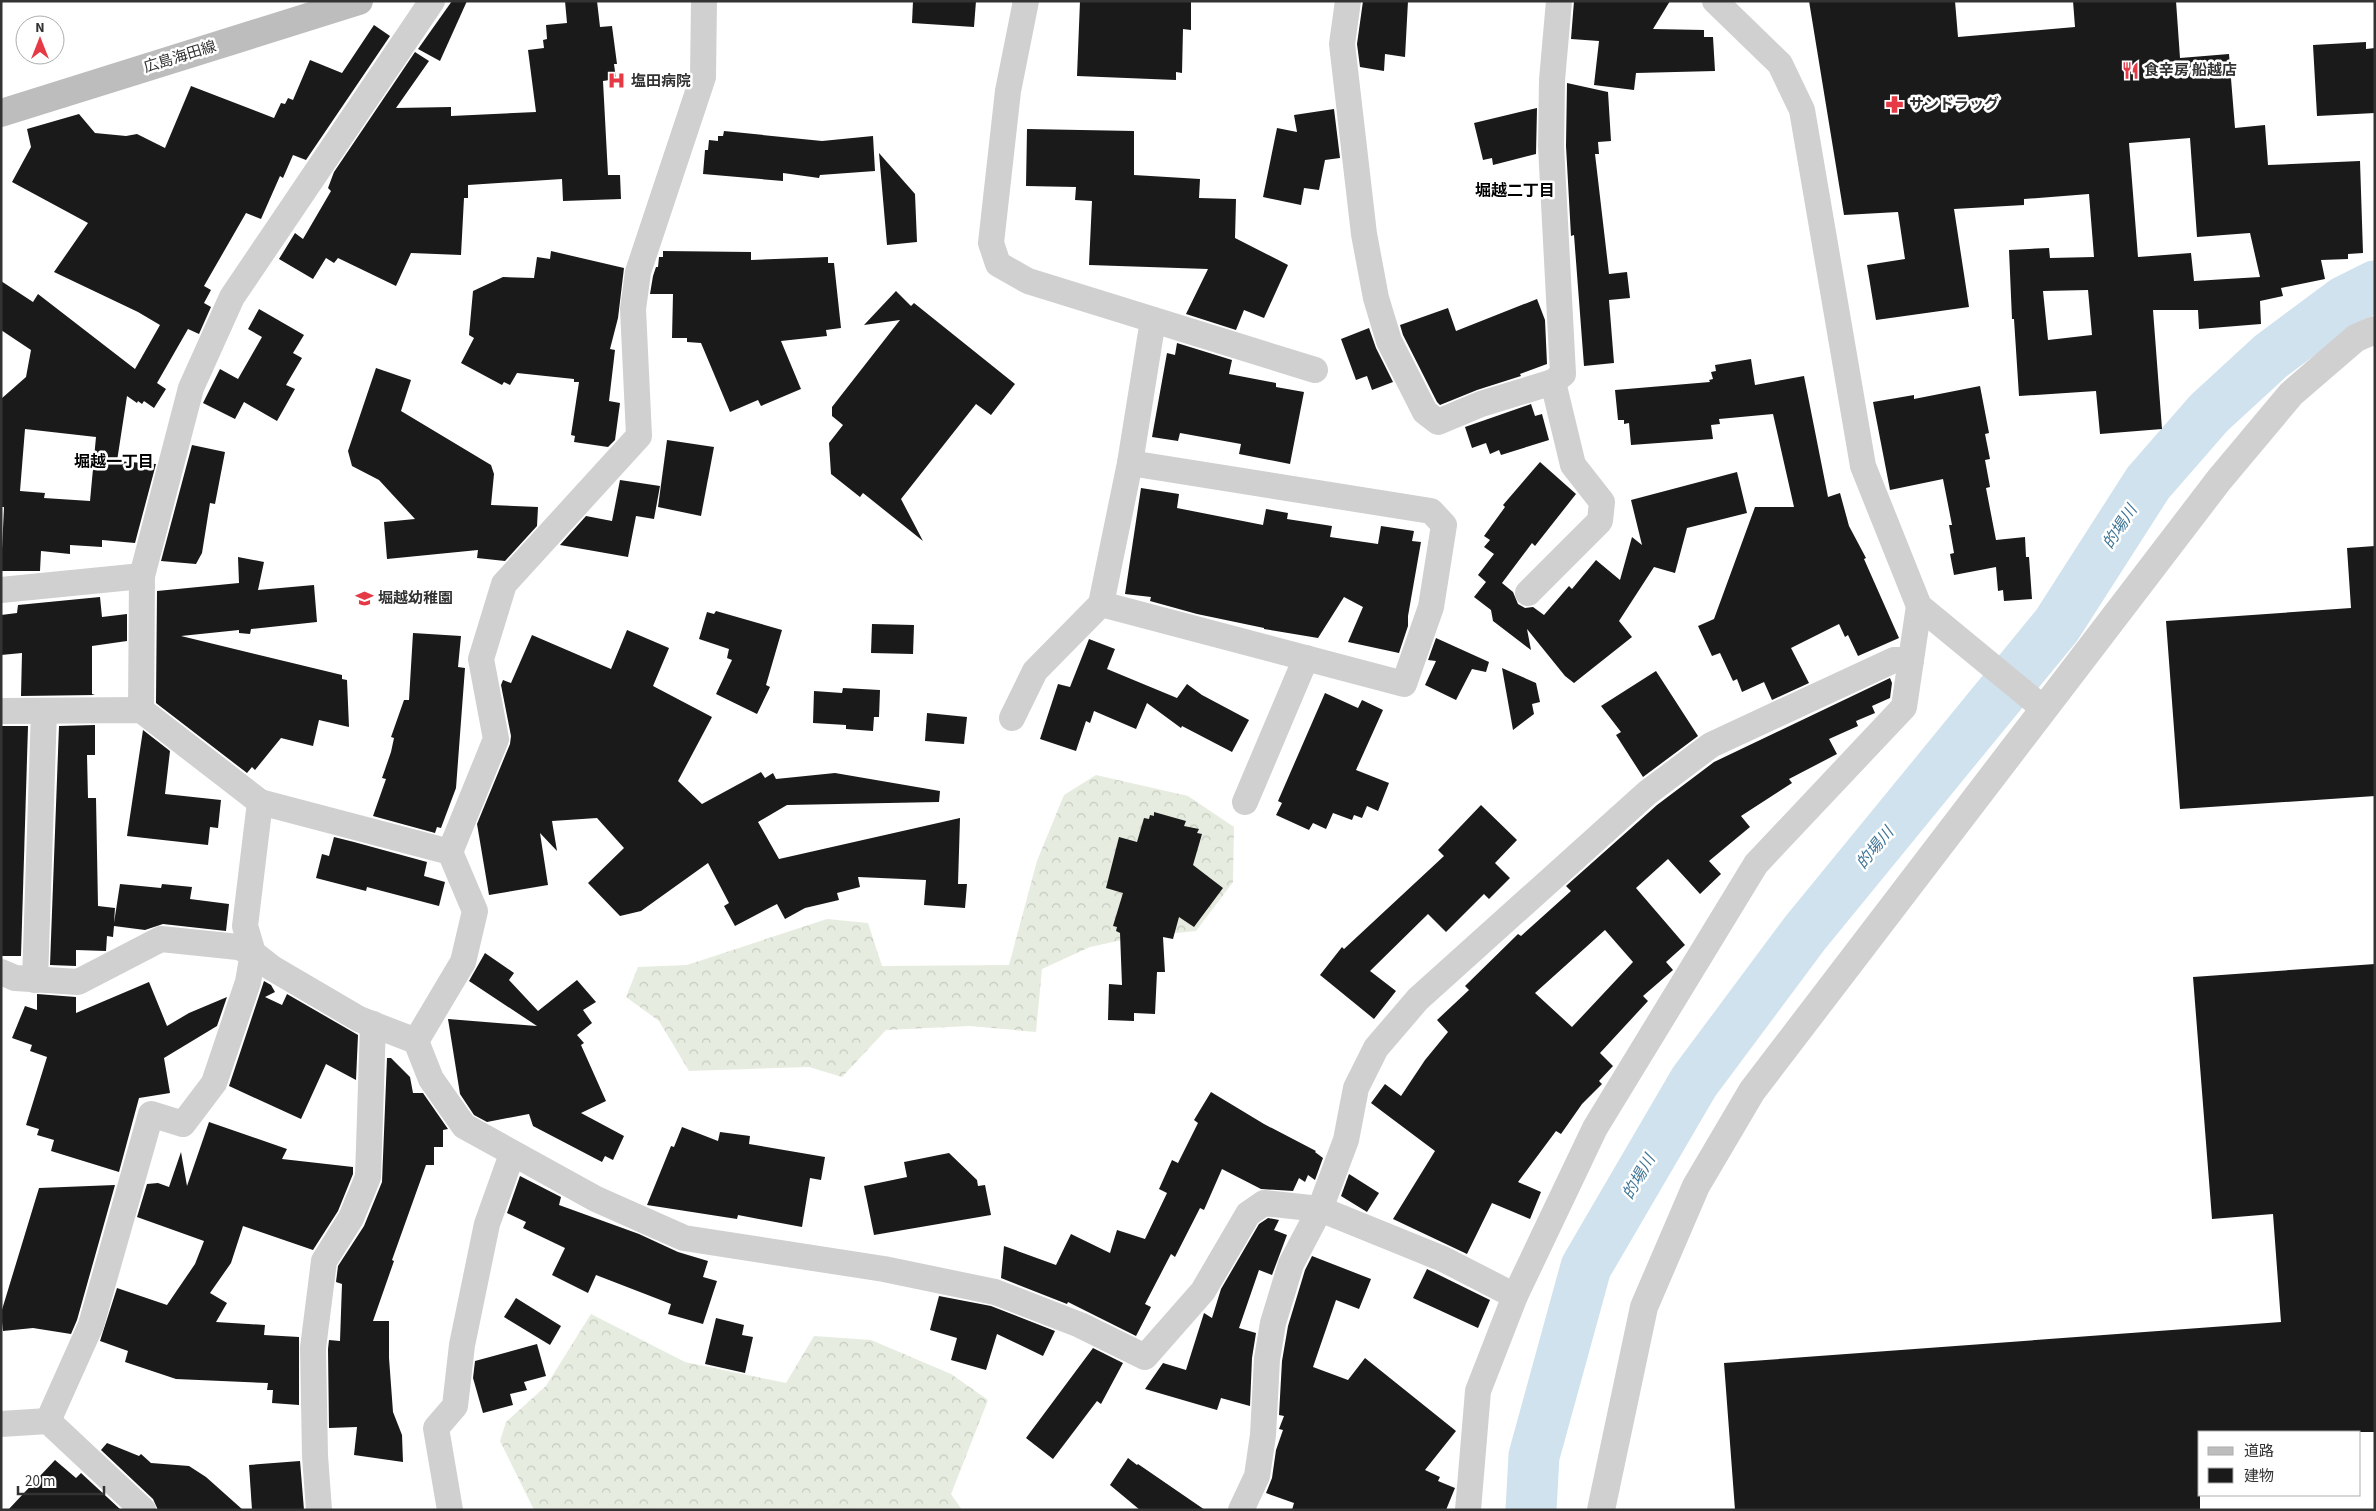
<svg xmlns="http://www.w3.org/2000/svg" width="2376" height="1511" viewBox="0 0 2376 1511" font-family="'Source Sans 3','Noto Sans JP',sans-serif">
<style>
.forest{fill:url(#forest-crowns)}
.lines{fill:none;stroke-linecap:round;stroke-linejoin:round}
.river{stroke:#cfe2ee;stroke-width:51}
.building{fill:#1a1a1a;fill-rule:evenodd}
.minor{stroke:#d0d0d0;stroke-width:26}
.tertiary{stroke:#d0d0d0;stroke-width:28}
.secondary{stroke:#bdbdbd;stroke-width:28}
.labels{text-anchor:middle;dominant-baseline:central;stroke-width:5;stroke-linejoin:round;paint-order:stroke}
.street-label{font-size:15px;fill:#333;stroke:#fff}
.poi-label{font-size:15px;font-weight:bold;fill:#333;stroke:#fff;text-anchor:start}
.neighbourhood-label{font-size:16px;font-weight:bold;fill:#000;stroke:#fff}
.water-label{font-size:16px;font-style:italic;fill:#3f7597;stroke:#fff}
</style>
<defs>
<pattern id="forest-crowns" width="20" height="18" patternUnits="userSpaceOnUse" patternTransform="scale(1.25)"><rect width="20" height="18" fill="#e6ecdf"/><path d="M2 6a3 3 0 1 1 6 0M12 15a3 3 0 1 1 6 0" fill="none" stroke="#c6cbc0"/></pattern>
</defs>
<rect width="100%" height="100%" fill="#fff"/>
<g class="forest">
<path d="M1096,775l92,21 46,31 -1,55 -37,49 -60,6 -46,10 -48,22 -6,63 -66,-6 -84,4 -44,47 -33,-10 -120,4 -30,-50 -33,-24 12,-30 49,-2 140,-46 41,4 14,43 127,-1 28,-104 27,-66z"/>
<path d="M591,1314l94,48 101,21 28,-47 57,4 80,34 37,26 -37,94 11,16h-428l-34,-69 6,-19 40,-36z"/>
</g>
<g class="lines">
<path class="river" d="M1531,1510l3,-54 52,-189 108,-185 111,-149 252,-308 91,-142 61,-70 62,-57 74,-55 30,-15"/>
</g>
<g class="building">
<path d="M452,1h15l-27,60 -22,-12z"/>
<path d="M565,1h32l3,26 12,-1 5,38h-3l2,15 -13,2 5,94h12l1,24 -58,2 -1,-22 -94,6v13h-4l-3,57 -50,-2 -15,33 -58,-28 -4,5 -8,-5 -13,21 -34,-20 16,-26 8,6 28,-48 -3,-3 6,-16 81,-120 14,9 -33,47 55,-1v9l85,-4 -8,-62 16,-2 -1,-8 4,-1 -1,-14 21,-2z"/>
<path d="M913,1h63l-2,26 -62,-4z"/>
<path d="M1080,1h111v29l-8,-1 -1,44 -6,-1v8l-99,-4z"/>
<path d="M1363,1h45l-3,56 -20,-3 -1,17 -24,-4 -3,-23z"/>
<path d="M1574,1h96l-17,28 51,1v7h9l2,34 -79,2 -2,17 -40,-5 5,-44 -28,-2z"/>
<path d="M1809,1h146l3,36 117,-10 -2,-26h103l4,57 49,-4 6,74 30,-3 3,40 92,-4 3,92 -15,1v5l-27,1 4,19 -44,9 2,8 -23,5 1,23 -62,5 -1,-19h-45l9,119 -62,5 -4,-43 -77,5 -5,-77h-2l-3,-69 40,-2 1,10 44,-1 -5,-63 -65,5v6l-70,4 15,98 -93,13 -9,-55 38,-6 -7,-47 -54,3zM2190,138l7,99 53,-4 10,44 -66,4 -3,-28 -53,4 -9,-114zM2088,290l4,45 -44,5 -5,-49z"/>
<path d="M374,25l16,11 -84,124 -13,-5 -10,23 -3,-2 -19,43 -15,-6 -42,73 7,4 -7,13 7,4 -12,27 -11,-5 -31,54 9,6 -12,19 -10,-7 -2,3 -4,-3 -1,2 -10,-7 -10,65 39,3 -21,79 -33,-3v7l-32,-2v9l-29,-3 -1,20h-39l3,-64h-3v-108l25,-22 5,-27 -30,-20v-49l32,21 5,-8 97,75 25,-44 -22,-13 -84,-40 34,-49 -76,-41 19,-35 -4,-18 52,-15 16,19 31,3 11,-2 28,14 26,-62 83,32 7,-15 4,1 3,-6 5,2 17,-40 32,13zM25,429l71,8 -6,64 -46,-3 1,-5 -25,-2z"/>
<path d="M2366,42v7l9,-1v65l-58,3 -4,-71z"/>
<path d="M1567,83l41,9 3,49 -13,1 1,12h-4l14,120 18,-2 3,26 -21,2 5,63 -30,3 -10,-131 -3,1 -5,-90z"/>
<path d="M1537,108l-1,46 -43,11 -1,-7 -9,2 -9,-37z"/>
<path d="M1334,109l6,49 -15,2 -6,30 -15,-2 -3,17 -38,-8 14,-69 20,4 -3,-17z"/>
<path d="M1027,129l107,2v44l66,4 -1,19 37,1 -1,39 53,27 -24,53 -20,-8 -8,20 -50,-16 22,-45 -119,-4 3,-64 -17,-1 1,-13 -50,-1z"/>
<path d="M724,131l98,10 51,-5 2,35 -55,4 -1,3 -36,-5v8l-80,-7 2,-24h3l1,-10 9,1v-5h5z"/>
<path d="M879,153l36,41 2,48 -30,3z"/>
<path d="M551,251l73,17 -6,50 -8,31 5,1 -6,51 11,2 -5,37 -7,7 -34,-5 1,-6 -4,-1 8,-53h-5v-3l-57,-6 -7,12 -6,-3 -2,3 -41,-22 13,-25 -5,-3 4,-44 30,-14 31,1 3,-21 13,2z"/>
<path d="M663,251l88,1v8l77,-3v6h6l7,65 -15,2 1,6 -46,5 20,48 -40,17 -3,-6 -28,12 -29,-69 -14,-1v-4h-15l1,-44h-23l3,-18 3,-9h2l1,-10h4z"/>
<path d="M896,291l15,15 3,-3 101,81 -24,31 -15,-11 -75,95 22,42 -60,-48 -3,4 -29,-23 -2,-31 14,-18 -11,-9v-9l68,-87 -36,5z"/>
<path d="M1537,299l8,21 2,44 -27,10 1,2 -44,14 -37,15 -3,-3 -34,-67 -3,-10 48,-17 8,23z"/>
<path d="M259,309l45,26 -11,18 9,5 -16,27 9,4 -18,32 -33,-19 -9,17 -32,-16 17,-34 18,10 24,-42 -14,-8z"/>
<path d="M1369,328l7,20 17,34 -21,8 -5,-14 -11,4 -15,-41z"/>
<path d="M1177,343l55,17 -3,14 47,9v4l28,5 -14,72 -51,-10 2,-10 -61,-11 -2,8 -26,-4 15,-84 8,2z"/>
<path d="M1751,359l4,26 49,-9 24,121 12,-4 9,33 17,32 -2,1 35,79 -41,18 -10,-21 -3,2 -6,-13 -48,24 18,35 -37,17 -8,-18 -22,10 -5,-13 -4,2 -13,-28 -8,3 -14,-30 16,-7 41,-112h39l-21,-93 -54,5 1,5 -9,1 2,14 -82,6 -2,-22 -5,1v-4h-6l-3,-30 95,-8 -1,-2 4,-1 -2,-7 5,-1 -1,-6z"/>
<path d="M376,368l35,12 -10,31 90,54 3,9 -3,31 47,2 -1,19 -32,35 -28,-3 1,-8 -91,9 -3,-37 31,-3 -36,-39 -27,-14 -4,-15z"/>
<path d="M1980,386l9,47 -4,1 5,25 -5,1 5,27 -4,1 10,52 29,-3 1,20h3l3,42 -28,2 -1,-11 -5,1 -2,-24 -42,8 -4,-21 4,-1 -5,-28h3l-9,-46 -53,11 -17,-88 41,-7v4z"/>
<path d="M1531,404l4,12 7,-2 7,26 -48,15 -2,-5 -9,4 -4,-11 -14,5 -7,-21z"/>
<path d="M667,440l47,7 -13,69 -43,-9z"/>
<path d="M192,445l33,7 -10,52 -5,-1 -8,50 -6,11 -35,-3z"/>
<path d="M1540,462l36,32 -41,52 -3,-3 -30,40 11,9 5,12 7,4 8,-1 11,8 25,-29 3,3 24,-29 24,20 12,-43 10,8 -11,-45 106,-28 10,41 -60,15 -12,45 -21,-6 -35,54 13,16 -58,46 -9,-7 -38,-47 4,21 -38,-29 -2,-11 -17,-13 12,-15 -8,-7 16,-21 -10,-7 6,-7 -6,-4 21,-29 -2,-2z"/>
<path d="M620,480l40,6 -6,33 -18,-3 -8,41 -68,-12 26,-29 26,5z"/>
<path d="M1141,488l38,6 -2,14 86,17 3,-16 22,4 -1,6 45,7 -2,11 48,7 3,-18 33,5 -2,10 9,1 -13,74v10l-9,27 -51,-11 15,-35 -19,-10 -26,41 -54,-9v-1l-67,-14 -47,-13 1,-4 -26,-3z"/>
<path d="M2375,546v250l-195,13 -14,-188 185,-13 -4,-60z"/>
<path d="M238,557l26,5 -6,28 56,-5 3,37 -66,7 -1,5 -11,-1v-3l-58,6 161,39v4l5,1 2,47 -30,-7 -6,26 -32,-8 -26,32 -3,-3 -5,6 -91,-70 1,-112 82,-8z"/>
<path d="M100,597l2,20 25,-3v27l-35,5v48l3,1 -74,1 1,-43 -21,2v-40l16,-2 1,-8z"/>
<path d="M716,611l66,19 -16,55 4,2 -13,27 -41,-20 16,-34 -5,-2 2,-9 -30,-10 8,-27 7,2z"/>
<path d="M872,624l42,1 -1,29 -42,-1z"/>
<path d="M627,630l42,18 -16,38 59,31 -34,64 24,23 59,-32 4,6 8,-5 3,6 59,-6 105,18 -1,11 -152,3 -29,17 21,37 181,-41 -2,66h9l-2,24 -41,-3 2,-25 -68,-3 2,10 -23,6 2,7 -34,8 -20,11 -8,-15 -42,22 -11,-20 5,-3 -21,-40 -67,48 -21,5 -32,-33 36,-35 -27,-30 -45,3 5,30 -17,-18 8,52 -59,10 -12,-71 33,-80 1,-8 -10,-51 2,-5 8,3 21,-48 79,34z"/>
<path d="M413,633l48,3 -3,31 7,1 -9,120 -15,40 -4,-1 -2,6 -62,-17 13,-37 -4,-1 9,-26 3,-14 -3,-1 13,-37h5z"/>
<path d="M1436,638l53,24 -3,10 -14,-3 -16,31 -31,-15 11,-24 -8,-1z"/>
<path d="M1089,639l26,10 -8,20 70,29 10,-14 15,11 47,25 -17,32 -50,-26 -1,2 -34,-25 -11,26 -42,-18 -4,12 -4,-2 -10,30 -36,-12 18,-55 12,3z"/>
<path d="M1502,668l34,15 4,19 -8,2 2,10 -21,16z"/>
<path d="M1656,671l42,65 -55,41 -27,-42 5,-3 -20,-26z"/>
<path d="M1890,678l2,5 -2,15 -18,8 3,7 -19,8 2,5 -29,13 8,15 -48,25 3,4 -51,33 9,11 -41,34 12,13 -21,20 -32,-35 -32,29 49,57 -19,17 7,8 -30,26 5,5 -48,52 13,13 -14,15 3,3 -20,20 -21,30 -5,-3 -38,51 23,10 -11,27 -38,-16 -25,51 -74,-35 42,-68 -64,-48 14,-19 16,12 24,-36 23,-28 -11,-12 32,-30 -4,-4 53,-52 3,2 50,-45 -5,-5 91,-81 57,-43zM1605,930l28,32 -61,65 -37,-34z"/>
<path d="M843,688l37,2 -1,27h-5l-1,14 -27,-2v-4l-33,-2 1,-32 28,2z"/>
<path d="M1325,693l33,15 4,-8 21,10 -27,60 33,13 -11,28 -11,-5 -5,12 -8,-3 -2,5 -19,-7 -7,16 -13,-6 -4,7 -33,-15 6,-12 -4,-2z"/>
<path d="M927,713l40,4 -3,27 -39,-3z"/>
<path d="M95,725v30h-8l1,43h8l2,108 17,2 -1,15 6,-39 41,4 1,-4 30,3 -2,12 39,5 -3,27 -63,-7 -18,6 -31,-4 -1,11 -6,-1 -1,15 -30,-1v16l-26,-1 9,-239z"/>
<path d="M1,726h27l-7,230h-20z"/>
<path d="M143,730l27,21 -5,43 56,6 -3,28 -8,-1 -2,18 -81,-9z"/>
<path d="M1481,805l36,35 -22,23 15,15 -21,21 -5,-5 -38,38 -18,-18 -58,57 26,20 -22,28 -54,-44 22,-28 2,2 100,-93 -6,-6z"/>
<path d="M1154,812l32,9 -2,5 15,3 -2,4 5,1 -9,31 30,23 -29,39 -15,-10 -6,22 -10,-2 2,35h-8l-2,42 -21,-1v8l-26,-1 1,-36 13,1 -2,-52 -4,-2 1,-4 -4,-1 10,-33 -17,-5 13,-51 18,5 7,-24 5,1 1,-4 4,1z"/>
<path d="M334,837l20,5v2v-2l73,20 -3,14 21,6 -6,24 -72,-19 -1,4 -50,-13 6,-24 7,2z"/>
<path d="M485,953l29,20 -5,7 29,31 39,-31 19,22 -13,8 9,13 -15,12 7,8 -3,2 25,56 -25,12 43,23 -11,24 -8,-4 -3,6 -69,-36 -4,-12 -42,8 -13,-7 -14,-21 -12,-75 89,7 -68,-45z"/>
<path d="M2375,964v468h-175v78h-465l-11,-147 557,-41 -8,-108 -61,5 -19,-242z"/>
<path d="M264,981l7,4 4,7 -10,5 17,8 5,-11 71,41 -2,45 -30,-16 -25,55 -72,-33z"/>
<path d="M149,982l18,44 22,-13 38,-16 -10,29 -53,32 6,35 -31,5 -20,74 -68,-21 3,-11 -17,-5 2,-6 -13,-4 21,-68 -17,-6 2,-6 -20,-7 13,-32 12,4v-16l39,3v16z"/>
<path d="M387,1058h4l19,19 3,16h10l25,36 -5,1v17h-9v18h-8l-34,95 2,1 -21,60h16v37l4,54 9,23 1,27 -49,-7 3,-28 -28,1 -1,-79 1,-9 11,1 2,-57 -6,-2 2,-16 26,-40 18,-44z"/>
<path d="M1211,1092l53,32 52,27 -1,1 8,6 -8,22 -7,-5 -3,7 -6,-4 -6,13 -32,-2 -39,-20 -18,41 -4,-2 -25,49 -4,-3 -26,50 6,3 -15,29 -68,-34 -1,2 -66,-26 3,-32 52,19 15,-31 39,19 7,-23 28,9 22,-46 -8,-4 13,-29 6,3 20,-40 -4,-3z"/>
<path d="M209,1122l78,27 -5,10 71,8v7l-15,37 -25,39 -70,-24 -12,37 -21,30 17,10 -11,19 49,3 -1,10 35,2v68l-27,-2 1,-13h-6l1,-7 -92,-4 -51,-17 3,-11 -28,-10 17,-53 50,17 28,-41 9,-23 -67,-24 10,-33 11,-1 11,4 12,-35 6,34z"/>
<path d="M682,1127l36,14 2,-9 30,4 -1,8 76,13 -4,23 -11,-2 -8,49 -64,-12 -1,4 -90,-14 24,-59 3,1z"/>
<path d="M949,1153l28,27 1,6 7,-1 6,30 -117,20 -10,-49 43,-9 -3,-15z"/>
<path d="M1349,1174l30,19 -12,19 -26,-16z"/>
<path d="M520,1176l41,21 -2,8 80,29 39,18 30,9 -5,16 14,4 -14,43 -35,-10 3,-10 -75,-29 -8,18 -36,-18 13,-27 -42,-20 3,-6 -19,-9z"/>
<path d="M115,1185l-38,135 -6,14 -38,-6 -30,3 -2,-18 38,-125z"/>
<path d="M1268,1218l11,2 -5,10 13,5 -15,40 -13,-5 -20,58 17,5 -4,25 -2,48 -29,-8 -4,12 -72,-21 18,-26 23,7 18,-57 8,5 9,-29 38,-65z"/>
<path d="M1312,1256l59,23 -12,30 -23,-9 -23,67 35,13 17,-22 91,73 -31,39 15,7 -2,4 17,7 -9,22h-154l2,-7 -28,-10 6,-15 4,-28 7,-20 -4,-1 5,-13 -5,-1 3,-54 6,-35 17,-56z"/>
<path d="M1427,1269l63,31 -12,28 -65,-30z"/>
<path d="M939,1296l52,10 64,25 -12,25 -46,-22 -11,36 -35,-10 6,-22 -27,-8z"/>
<path d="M516,1298l45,28 -11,19 -46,-28z"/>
<path d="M716,1318l28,7 -2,10 11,2 -8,36 -40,-9z"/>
<path d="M537,1344l9,32 -22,6 3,8 -17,4 3,11 -30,8 -10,-35 2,-17z"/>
<path d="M1093,1348l30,15 -22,41 -4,-3 -44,58 -27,-21z"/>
<path d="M107,1443l32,13 2,-2 10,9 38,3 17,11 37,33h-85l-5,-11 -52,-49z"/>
<path d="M1128,1458l9,7 1,-1 67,46h-65l-30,-25z"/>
<path d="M55,1460l21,18 5,-5 40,37h-113z"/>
<path d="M300,1461l4,49h-52l-3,-45z"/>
</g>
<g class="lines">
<g class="minor">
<path d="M1026,1l-18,90 -17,152 7,21 30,17 287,89"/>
<path d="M1348,1l-6,43 22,190 12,64 13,43 36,71 13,10 43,-18 72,-22"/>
<path d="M1715,1l65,63 22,46 61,356 56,140 125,103"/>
<path d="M1,590l141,-14"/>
<path d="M1528,593l72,-72 2,-19 -29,-37 -20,-83 10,-8 -12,-228 1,-66 7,-79"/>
<path d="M1101,604l303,80 27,-77 13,-82 -13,-14 -301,-48"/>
<path d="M141,710l1,-134 49,-188 41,-91 200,-296"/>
<path d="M1,711l140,-1 119,92 190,50 25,59 -12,51 -47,79"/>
<path d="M1012,718l23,-47 66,-67 29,-141 23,-143"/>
<path d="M260,802l-15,124 8,27 19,15 87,51 57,22 15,38 33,47 132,73 88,39 200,31 111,23 85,33 65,32 58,-66 45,-77 16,-11 56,6 123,50 72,37"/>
<path d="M1245,802l61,-144"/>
<path d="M450,852l46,-113 -15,-80 23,-75 135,-148 -6,-127 5,-37 65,-195 1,-76"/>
<path d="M1,972l14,6 63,4 83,-43 77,8 15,6 -5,29 -34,101 -31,41 -32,-10 -60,211 -43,96"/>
<path d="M35,980l9,-269"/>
<path d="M1,1424l47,-3 95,89"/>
<path d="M319,1510l-4,-54 -2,-108 11,-87 27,-43 17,-41 5,-153"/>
<path d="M450,1510l-14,-82 19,-22 7,-61 25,-121 25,-70"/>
<path d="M1241,1510l16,-34 6,-41 4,-76 6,-36 18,-59 29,-55 26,-69 10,-52 20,-40 42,-49 229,-206 64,-48 183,-85h17"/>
<path d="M1468,1510l10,-119 37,-95 80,-168 161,-264 148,-157 15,-101"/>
</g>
<path class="tertiary" d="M1601,1510l43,-203 52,-121 56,-95 467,-611 72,-86 65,-56 19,-8"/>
<path class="secondary" d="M1,113l358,-112"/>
</g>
<defs>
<symbol id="restaurant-bare" viewBox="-9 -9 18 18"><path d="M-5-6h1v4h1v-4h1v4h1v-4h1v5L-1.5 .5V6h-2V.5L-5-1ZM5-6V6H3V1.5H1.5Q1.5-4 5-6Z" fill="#e63946" stroke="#fff" stroke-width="2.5" paint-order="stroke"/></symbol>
<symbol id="hospital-bare" viewBox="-9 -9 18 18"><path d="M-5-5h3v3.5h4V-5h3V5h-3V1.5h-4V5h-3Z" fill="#e63946" stroke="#fff" stroke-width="2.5" paint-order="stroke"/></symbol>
<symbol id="pharmacy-bare" viewBox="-9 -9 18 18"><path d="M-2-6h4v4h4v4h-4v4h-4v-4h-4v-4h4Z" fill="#e63946" stroke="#fff" stroke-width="2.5" paint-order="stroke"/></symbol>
<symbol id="school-bare" viewBox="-9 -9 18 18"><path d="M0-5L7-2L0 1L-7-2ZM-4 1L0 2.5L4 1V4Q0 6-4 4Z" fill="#e63946" stroke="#fff" stroke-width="2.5" paint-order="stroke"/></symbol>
</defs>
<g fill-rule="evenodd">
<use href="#restaurant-bare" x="2118" y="58" width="25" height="25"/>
<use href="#hospital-bare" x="604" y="68" width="25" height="25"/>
<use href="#pharmacy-bare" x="1882" y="92" width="25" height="25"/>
<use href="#school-bare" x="352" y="586" width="25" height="25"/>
</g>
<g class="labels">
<g class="street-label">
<text transform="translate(180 57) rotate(-17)">広島海田線</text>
</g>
<g class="poi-label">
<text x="2144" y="70">食辛房 船越店</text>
<text x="631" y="81">塩田病院</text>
<text x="1909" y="104">サンドラッグ</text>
<text x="378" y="598">堀越幼稚園</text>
</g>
<g class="neighbourhood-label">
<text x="1515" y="191">堀越二丁目</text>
<text x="114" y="462">堀越一丁目</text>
</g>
<g class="water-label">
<text transform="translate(2120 527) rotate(-57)">的場川</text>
<text transform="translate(1875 848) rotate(-51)">的場川</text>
<text transform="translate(1639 1177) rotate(-60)">的場川</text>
</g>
</g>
<rect width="2376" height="1511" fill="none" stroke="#333333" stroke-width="5"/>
<rect x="2198" y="1431" width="162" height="65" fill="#ffffff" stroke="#adadad"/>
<rect x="2208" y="1447" width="25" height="8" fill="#bdbdbd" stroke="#adadad"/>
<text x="2244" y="1456" font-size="15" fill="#333333">道路</text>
<rect x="2208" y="1468" width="25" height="15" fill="#1a1a1a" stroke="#adadad"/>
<text x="2244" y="1481" font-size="15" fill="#333333">建物</text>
<g transform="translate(40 40)"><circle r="24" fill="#ffffff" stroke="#adadad"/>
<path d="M0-4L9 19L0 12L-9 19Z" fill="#e63946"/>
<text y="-8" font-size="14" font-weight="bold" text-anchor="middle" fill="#333333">N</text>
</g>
<path d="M18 1486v8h86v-8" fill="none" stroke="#333333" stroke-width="2.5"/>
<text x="25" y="1486" font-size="15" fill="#333333" stroke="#ffffff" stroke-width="4" paint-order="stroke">20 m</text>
</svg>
